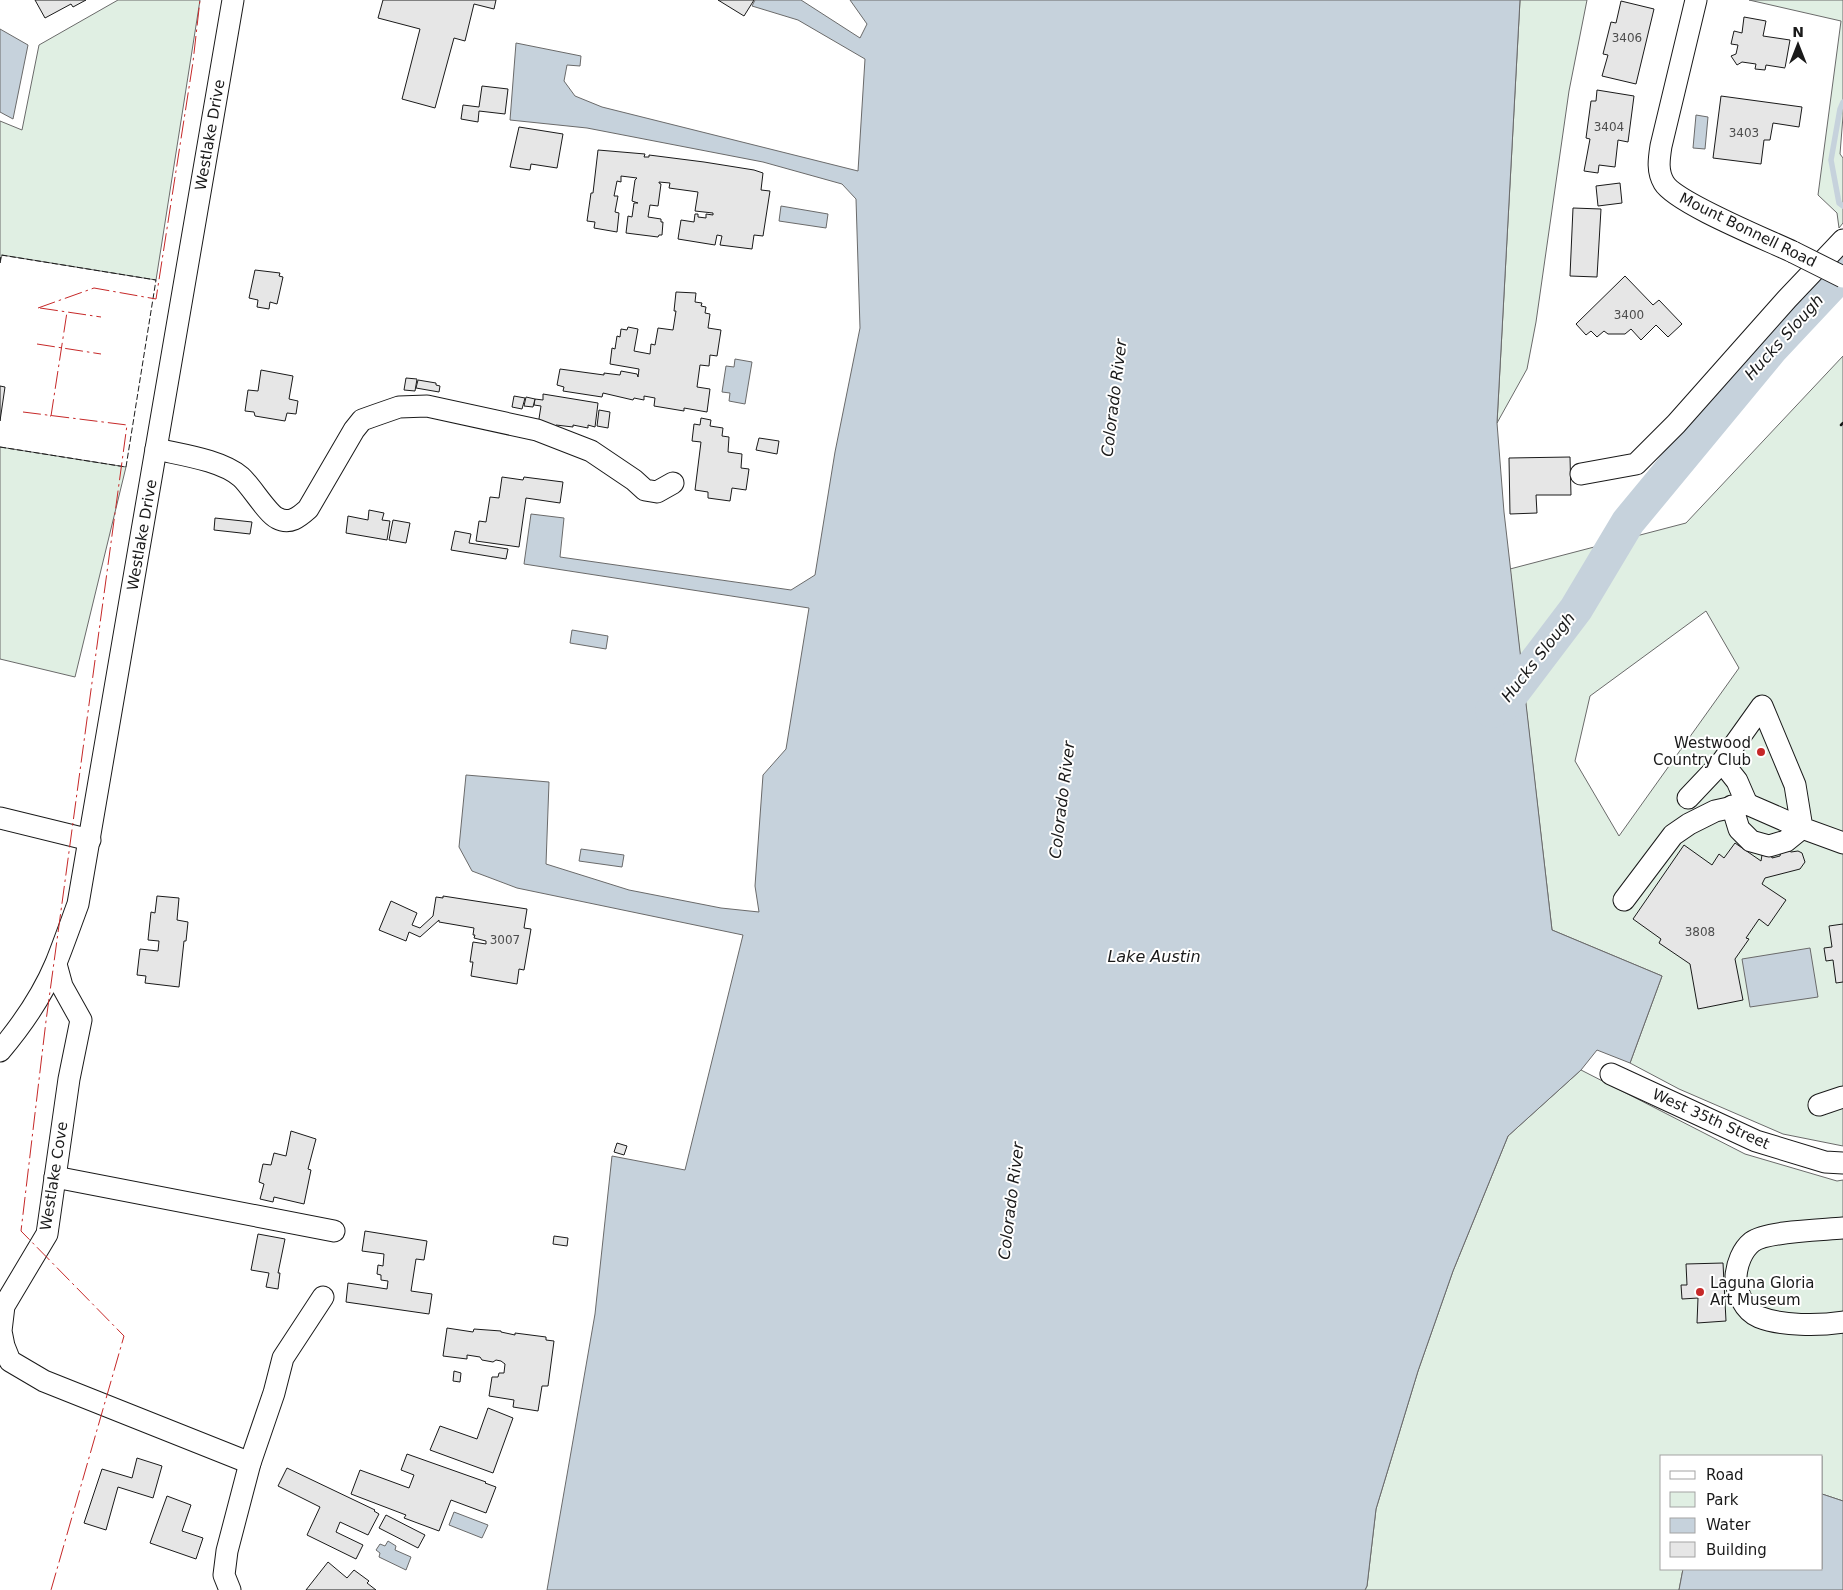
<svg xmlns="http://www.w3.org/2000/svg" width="1843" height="1590" viewBox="0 0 1843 1590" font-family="'DejaVu Sans',sans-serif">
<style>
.green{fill:#e0efe3;stroke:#6a6a6a;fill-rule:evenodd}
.water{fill:#c6d2dc;stroke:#6a6a6a}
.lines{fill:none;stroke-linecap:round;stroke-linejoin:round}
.stream{stroke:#c6d2dc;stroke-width:5.5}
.river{stroke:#c6d2dc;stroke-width:34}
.building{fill:#e6e6e6;stroke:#1a1a1a}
.minor-casing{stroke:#1a1a1a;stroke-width:23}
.minor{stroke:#fff;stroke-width:21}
.minor-bridge-casing{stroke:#1a1a1a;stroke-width:23;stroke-linecap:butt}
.minor-bridge{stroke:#fff;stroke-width:21}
.fence{stroke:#1a1a1a;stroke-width:1;stroke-dasharray:6 2.5;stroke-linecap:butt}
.wall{stroke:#1a1a1a;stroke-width:2.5}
.power{stroke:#c62828;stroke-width:1;stroke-dasharray:18 4 2.5 4;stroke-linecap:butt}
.poi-dot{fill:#c62828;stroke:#fff;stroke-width:2}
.labels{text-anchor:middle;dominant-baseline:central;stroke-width:4;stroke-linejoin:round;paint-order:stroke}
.number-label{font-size:12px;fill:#4d4d4d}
.street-label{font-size:15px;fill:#1a1a1a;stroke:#fff}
.poi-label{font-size:15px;fill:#1a1a1a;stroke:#fff;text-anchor:end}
.water-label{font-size:16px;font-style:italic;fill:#1a1a1a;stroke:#fff}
</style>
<rect width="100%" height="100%" fill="#fff"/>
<g class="green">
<path d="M118,0h82l-44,280 -154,-25 -2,8v-142l22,9 17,-85z"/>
<path d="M1520,0h67l-18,91 -33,231 -9,47 -30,54z"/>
<path d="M1749,0h94v116l-3,38 3,4v65l-4,5 -2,-15 -19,-18 23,-174z"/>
<path d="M1843,356v790l-60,-12 -104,-45 -49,-26 32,-87 -110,-46 -42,-361 176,-46zM1706,611l33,57 -120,168 -44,-75 15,-65z"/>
<path d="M0,447l126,20 -51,210 -75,-18z"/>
<path d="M1581,1070l164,84 92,27 6,-1v321l-21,-7v-38h-160v113h21l-4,21h-314l2,-4 9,-77 42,-138 35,-100 55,-135z"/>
</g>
<g class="water">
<path d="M755,0h46l59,38 7,-14 -17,-24h670l-23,423 7,89 48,418 110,46 -32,87 -33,-13 -16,20 -73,66 -55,135 -35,100 -42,138 -9,77 -2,4h-818l48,-276 17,-158 73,14 58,-235 -226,-47 -45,-17 -13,-24 7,-72 83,7 -3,82 83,26 92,18 38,4 -4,-26 8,-111 23,-26 23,-141 -285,-44 7,-50 33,4 -4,39 231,33 24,-15 20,-123 25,-124 -4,-129 -14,-15 -79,-22 -176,-34 -77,-8 6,-77 65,13 -1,10 -13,-1 -3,16 11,15 27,11 256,64 7,-112 -67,-39 -46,-14z"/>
<path d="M0,29l28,16 -15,74 -13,-7z"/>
<path d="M1696,115l12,2 -3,32 -12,-1z"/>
<path d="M781,206l47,8 -2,14 -47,-7z"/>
<path d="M735,359l17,3 -7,42 -16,-3 1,-8 -8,-1 4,-26 8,1z"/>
<path d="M572,630l36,6 -2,13 -36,-6z"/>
<path d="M581,849l43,6 -2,12 -43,-6z"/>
<path d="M1810,948l8,49 -68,10 -8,-48z"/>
<path d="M1822,1494l21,7v89h-164l4,-21h139z"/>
<path d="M454,1512l34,13 -6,13 -33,-13z"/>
<path d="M388,1541l8,5 -1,4 16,7 -5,13 -27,-13 1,-4 -4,-3 4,-6 5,2z"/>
</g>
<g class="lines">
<path class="stream" d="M1843,102l-3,7 -9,51 8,43 4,3"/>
<path class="river" d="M1492,711l12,-7 72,-95 52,-87 143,-173 72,-77"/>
</g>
<g class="building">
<path d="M35,0h51l-13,7 -2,-3 -26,14z"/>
<path d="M383,0h113l-2,9 -20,-5 -9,37 -11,-3 -19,70 -33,-9 18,-70 -42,-11z"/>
<path d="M718,0h36l-10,16z"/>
<path d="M1621,1l33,8 -18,75 -34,-8 6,-21 -5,-1 8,-32 5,1z"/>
<path d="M1744,17l22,4 -3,15 27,4 -5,28 -19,-3 -1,5 -10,-1 1,-5 -14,-2 -5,3 -6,-9 5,-2 2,-9 -7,-1 3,-13 8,2z"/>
<path d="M482,86l26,3 -3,25 -26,-3 -1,11 -17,-3 2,-14 16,2z"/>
<path d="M1597,90l37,6 -6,46 -10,-2 -3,27 -16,-2 -1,8 -14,-2 6,-32 -4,-1 5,-37h5z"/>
<path d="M1721,96l81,11 -3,20 -26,-4 -3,17h-6l-3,24 -48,-6z"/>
<path d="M519,127l44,7 -6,34 -26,-4 -1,6 -20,-3z"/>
<path d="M598,150l47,4 -1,3h5v-2l55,7 50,8 9,3 -2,17 9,1 -7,45 -9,-1 -2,14 -32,-4 2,-9 -5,-1 -2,10 -37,-6 3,-19 13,2 1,-8h3v3l8,1v-4l7,1v-2l-18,-2 3,-19 -29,-4 1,-5 -11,-1v1l2,1 -3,22 -8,-1 -2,12 13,2v3h2l-1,13h-3l-1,2 -32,-4 2,-17 4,1 2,-14h4l-6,-2 3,-21 2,-2 -16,-2v6l-4,-1 -3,15h4l-3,16 4,1 -2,19 -23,-4 1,-6 -8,-1 4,-28h2z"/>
<path d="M1620,183l2,20 -24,3 -2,-20z"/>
<path d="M1573,208l28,1 -4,68 -27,-1z"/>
<path d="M255,270l25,3 -1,3 4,1 -6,27 -7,-2 -1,7 -12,-2 1,-7 -9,-2z"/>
<path d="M1625,276l28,29 6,-5 23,24 -14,13 -12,-12 -15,15 -10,-11 -6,5h-17l-4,-3 -7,6 -6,-6 -5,4 -10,-11z"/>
<path d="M676,292l20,1 -1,9 7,1 -1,3 5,1 -1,6 5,1 -2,14 13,2 -4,26 -7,-1 -1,11 -9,-1 -3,22 13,2 -3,23 -23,-4v3l-30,-5 1,-8 -11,-2v4l-10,-2 -1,2 -30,-7 -1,4 -39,-6 1,-4 -7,-2 3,-16 44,6v-2l16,2 1,-4 16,3 1,3 1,-8 -29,-5 2,-16 3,1 2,-13 3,1 1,-8 6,1 1,-3 10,2 -4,22 16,3 1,-10 4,1 3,-17 15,2 3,-19h-2z"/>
<path d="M261,370l32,6 -4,23 9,2 -2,13 -9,-1 -2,8 -30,-5 -1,-4 -9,-1 3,-21 10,1z"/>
<path d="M406,378l11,1 -2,12 -11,-1z"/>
<path d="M418,380l18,3v2l4,1 -1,6 -23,-4z"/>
<path d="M0,386l5,1 -5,34z"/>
<path d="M543,394l55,9 -3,24 -7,-2v3l-15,-3v2l-17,-2 -1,2 -17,-2 3,-19 -7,-1 1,-6 8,1z"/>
<path d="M514,396l11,2 -3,11 -10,-2z"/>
<path d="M526,397l9,2 -2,8 -9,-1z"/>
<path d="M599,410l11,2 -2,16 -11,-2z"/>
<path d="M701,418l10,2 -1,6 13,2 -1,8 7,1 -1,15 14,2 -1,14 8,1 -3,21 -14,-2 -2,13 -22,-3v-6l-13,-2 6,-48 -9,-1 2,-17 6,1z"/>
<path d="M759,438l20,3 -2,13 -21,-4z"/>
<path d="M1570,457l1,38h-35l1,18 -27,1 -1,-56z"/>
<path d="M502,477l21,3 1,-3 39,5 -3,21 -34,-5 -7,49 -43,-6 3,-20 7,1 4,-25 9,1z"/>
<path d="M369,510l15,3 -2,7 8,1 -3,19 -41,-7 2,-17 20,4z"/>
<path d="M215,518l37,4 -2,12 -36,-4z"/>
<path d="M393,520l17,3 -4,20 -17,-3z"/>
<path d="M455,531l16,3 -2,9 39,6 -2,10 -55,-9z"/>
<path d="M1735,843l26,18 1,-6h9l1,3 8,-2 1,-4 7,-2 3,2 7,-1 4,2 3,9 -5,7 -35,9 -3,6 24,16 -18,26 -9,-7 -13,19 3,1 -14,20 8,41 -45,9 -8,-45 -31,-21 2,-4 -28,-20 51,-74 28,20 7,-11 5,4z"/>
<path d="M157,896l22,2 -2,22 11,2 -2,19h-2l-5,46 -34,-4 1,-7 -9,-1 3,-26 18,2 1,-10 -11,-1 3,-28 4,1z"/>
<path d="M443,896l84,13 -3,19 7,1 -7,41 -5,-1 -2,15 -46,-8 2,-14h-3l3,-20 13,2v-3l-12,-3 1,-3h-2l1,-7 -35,-6v-2l-19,17 -11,-5 -3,9 -27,-11 12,-29 26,12 -5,12 8,3 13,-12 3,-19 7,1z"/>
<path d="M1843,924v58l-7,1 -3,-23 -7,1 -2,-13 8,-1 -3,-21z"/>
<path d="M291,1131l25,8 -8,30 3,1 -7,34 -30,-7 -1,5 -13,-3 4,-15 -5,-2 4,-18 8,1 3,-12 12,3z"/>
<path d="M617,1143l10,3 -3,9 -10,-3z"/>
<path d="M365,1231l62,10 -3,19 -8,-1 -5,32 21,3 -3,20 -83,-12 2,-19 39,6 1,-8 -7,-1v-5l-4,-1 1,-9 5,1 1,-12 -22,-3z"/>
<path d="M258,1234l27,5 -7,34h2l-2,16 -12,-2 3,-14 -18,-3z"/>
<path d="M554,1236l14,2 -1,8 -14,-2z"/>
<path d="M1723,1263l3,58 -29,2 1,-25 -16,1 -1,-14h6l-1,-21z"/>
<path d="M447,1328l26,4 1,-3 27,2v1l14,3v-2l31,4v3l8,1 -6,45h-6l-4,25 -25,-4 1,-7 -25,-4 3,-19h6l1,-4h5l1,-9 -4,-3 -5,-1 -3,2 -11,-2 -2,-3 -13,-2v4l-24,-3z"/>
<path d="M454,1371l7,2 -1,9 -7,-1z"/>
<path d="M488,1408l25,10 -20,55 -63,-23 10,-24 37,13z"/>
<path d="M407,1454l79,28 -1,1 11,4 -10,26 -35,-13 -12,31 -35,-13 2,-3 -55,-21 9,-24 49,18 5,-13 -13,-5z"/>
<path d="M137,1458l25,8 -9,32 -35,-11 -12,43 -22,-7 18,-54 30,9z"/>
<path d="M287,1468l88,42 -1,1 5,3 -11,21 -28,-13 -4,10 27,13 -7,14 -49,-24 13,-28 -42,-21z"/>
<path d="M167,1496l24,9 -9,26 21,7 -7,21 -46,-16z"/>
<path d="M386,1515l39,20 -7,13 -39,-20z"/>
<path d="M328,1562l19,16 7,-8 15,11 -2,2 9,7h-70z"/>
</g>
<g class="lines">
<defs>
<g id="minor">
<path d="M1696,0l-35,146c-2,13 -4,25 3,37 12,20 104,57 129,69"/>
<path d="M156,449c26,6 65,11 85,28 10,9 26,36 36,41 13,7 22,-1 31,-9l46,-79 8,-10 14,-5 23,-8 28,-1 110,24 54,21 43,29 11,10 12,2 16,-9"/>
<path d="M1581,474l55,-10 40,-40 111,-125 56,-59"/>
<path d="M1688,798l34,-36"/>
<path d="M1732,806l7,23 12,12 18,5 17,-5 16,-13 -55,-24"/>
<path d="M0,818l90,22"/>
<path d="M1624,900l49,-65 16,-11 26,-13 32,-7 -10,-23 -15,-19 40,-56 33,79 7,43 41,15"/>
<path d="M56,964l6,22 19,34 -12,59 -22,155 -43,72 -3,25 3,15 6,15 34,20 206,82"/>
<path d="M0,1051c22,-26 43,-57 56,-88 8,-20 15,-40 22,-59l155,-904"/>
<path d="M1611,1074l145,67 69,21 18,1"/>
<path d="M1819,1105l24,-8"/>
<path d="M55,1177l279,54"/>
<path d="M1843,1228c-20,2 -76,3 -91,14 -10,8 -15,22 -16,34 0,16 8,35 23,41 23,9 60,9 84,5"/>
<path d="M230,1590l-6,-15 3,-24 23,-88 24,-70 9,-35 40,-61"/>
</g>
</defs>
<use href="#minor" class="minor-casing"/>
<use href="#minor" class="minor"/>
<defs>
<path id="minor-bridge" d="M1793,252l50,25"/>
</defs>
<use href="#minor-bridge" class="minor-bridge-casing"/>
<use href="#minor-bridge" class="minor-bridge"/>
<path class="fence" d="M0,263l1,-8 155,25 -30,187 -126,-20"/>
<path class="wall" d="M1841,425l2,-2"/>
<g class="power">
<path d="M38,308l56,-20 62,11 37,-237 7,-62"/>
<path d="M40,308l61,9"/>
<path d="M37,344l64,10"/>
<path d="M23,412l104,13 -81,596 -25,210 103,105 -73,254"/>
<path d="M50,416h1l16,-104"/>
</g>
</g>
<g class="poi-dot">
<circle cx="1761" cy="752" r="5"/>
<circle cx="1700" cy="1292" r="5"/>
</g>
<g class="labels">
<g class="number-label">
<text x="1627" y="38">3406</text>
<text x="1609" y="127">3404</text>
<text x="1744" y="133">3403</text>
<text x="1629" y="315">3400</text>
<text x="1700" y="932">3808</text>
<text x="505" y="940">3007</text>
</g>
<g class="street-label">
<text transform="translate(210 135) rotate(-80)">Westlake Drive</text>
<text transform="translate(1748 230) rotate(26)">Mount Bonnell Road</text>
<text transform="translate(142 535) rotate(-80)">Westlake Drive</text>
<text transform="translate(1711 1119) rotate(24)">West 35th Street</text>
<text transform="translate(54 1176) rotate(-81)">Westlake Cove</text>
</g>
<g class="poi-label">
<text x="1751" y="743">Westwood<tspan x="1751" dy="17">Country Club</tspan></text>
<text x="1710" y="1283" text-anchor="start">Laguna Gloria<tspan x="1710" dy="17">Art Museum</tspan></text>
</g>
<g class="water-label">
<text transform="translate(1784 337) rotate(-48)">Hucks Slough</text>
<text transform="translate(1114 398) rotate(-83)">Colorado River</text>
<text transform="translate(1538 657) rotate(-52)">Hucks Slough</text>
<text transform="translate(1062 800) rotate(-83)">Colorado River</text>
<text x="1154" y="956">Lake Austin</text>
<text transform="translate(1011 1201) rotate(-83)">Colorado River</text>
</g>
</g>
<rect x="1660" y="1455" width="162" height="115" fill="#ffffff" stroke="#a3a3a3"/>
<rect x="1670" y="1471" width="25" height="8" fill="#ffffff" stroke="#a3a3a3"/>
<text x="1706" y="1480" font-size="15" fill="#1a1a1a">Road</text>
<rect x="1670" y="1492" width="25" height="15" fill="#e0efe3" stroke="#a3a3a3"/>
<text x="1706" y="1505" font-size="15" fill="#1a1a1a">Park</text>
<rect x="1670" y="1518" width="25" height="15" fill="#c6d2dc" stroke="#a3a3a3"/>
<text x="1706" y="1530" font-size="15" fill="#1a1a1a">Water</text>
<rect x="1670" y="1542" width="25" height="15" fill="#e6e6e6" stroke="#a3a3a3"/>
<text x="1706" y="1555" font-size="15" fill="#1a1a1a">Building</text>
<g transform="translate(1798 45)" stroke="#ffffff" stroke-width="4" paint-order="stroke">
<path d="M0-4L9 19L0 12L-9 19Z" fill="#1a1a1a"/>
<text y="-8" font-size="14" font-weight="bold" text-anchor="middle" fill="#1a1a1a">N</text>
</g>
</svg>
